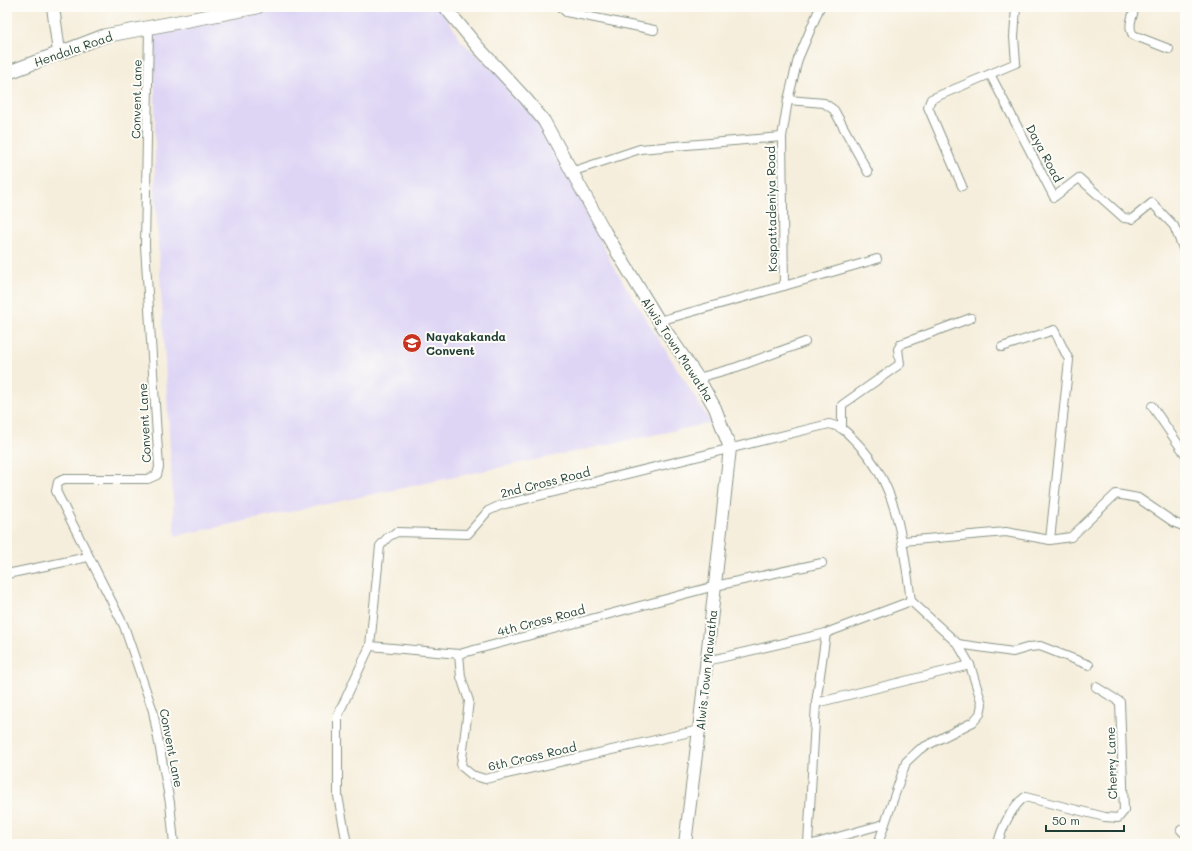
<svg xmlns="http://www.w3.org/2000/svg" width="1192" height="851" viewBox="0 0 1192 851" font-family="Mali,sans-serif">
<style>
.built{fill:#ded5f5}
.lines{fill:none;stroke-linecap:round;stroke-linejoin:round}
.street-casing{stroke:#8a9688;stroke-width:10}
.secondary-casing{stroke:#8a9688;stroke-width:14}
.primary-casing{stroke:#8a9688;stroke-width:15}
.street{stroke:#fff;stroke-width:8}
.secondary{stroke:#fff;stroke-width:12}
.primary{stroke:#fff;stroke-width:13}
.labels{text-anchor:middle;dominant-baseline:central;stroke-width:4;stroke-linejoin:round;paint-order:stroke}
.street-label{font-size:12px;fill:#1f3d34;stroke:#fdfcf7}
.poi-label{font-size:12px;font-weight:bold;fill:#1f3d34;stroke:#fdfcf7;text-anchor:start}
</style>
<rect width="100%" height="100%" fill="#fdfcf7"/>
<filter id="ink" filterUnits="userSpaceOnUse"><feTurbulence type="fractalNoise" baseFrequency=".025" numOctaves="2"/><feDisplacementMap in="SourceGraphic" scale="8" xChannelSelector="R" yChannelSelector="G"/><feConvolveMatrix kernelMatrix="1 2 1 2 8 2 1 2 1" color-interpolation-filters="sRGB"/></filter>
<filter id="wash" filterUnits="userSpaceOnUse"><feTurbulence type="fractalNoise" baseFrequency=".012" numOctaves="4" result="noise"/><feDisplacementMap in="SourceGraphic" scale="16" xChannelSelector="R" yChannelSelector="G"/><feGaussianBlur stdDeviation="0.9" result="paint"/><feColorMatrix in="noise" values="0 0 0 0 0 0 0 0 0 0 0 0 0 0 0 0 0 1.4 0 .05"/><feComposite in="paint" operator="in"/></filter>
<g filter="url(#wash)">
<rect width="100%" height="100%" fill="#f6eedc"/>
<path class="built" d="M291,7h149l21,34 47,42 38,47 66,134 99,159 -536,113 -20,-349v-153z"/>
</g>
<g filter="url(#ink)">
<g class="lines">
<defs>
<g id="street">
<path d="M561,7l5,5 88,18"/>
<path d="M1016,7l-2,30 2,26 -26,11 64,123 25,-19 45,40 8,1 20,-16 22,23 11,27"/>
<path d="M1135,7c-2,9 -8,19 -2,28l36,14"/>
<path d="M149,28l-4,218 14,221 -2,8 -9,4h-84l-6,3 -2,9 68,135 29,85 17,92 4,41"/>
<path d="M788,100l36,3 10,7 34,62"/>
<path d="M571,172l69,-23 142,-12"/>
<path d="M962,186l-34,-79 3,-8 59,-25"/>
<path d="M784,286l93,-27"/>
<path d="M659,321l125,-35 -2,-149 6,-37 10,-41 22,-52"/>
<path d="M1002,347l52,-17 15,30 -19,180"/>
<path d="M698,378l39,-11 68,-25"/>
<path d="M1152,406l33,48"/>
<path d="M842,427v-22l58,-41 -2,-15 3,-5 70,-26"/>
<path d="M903,541l103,-9 44,8 21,-3 45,-43 22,4 37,25 8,3 2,-1"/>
<path d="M7,574l81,-17"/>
<path d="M958,644l55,8 17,-5 10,-1 49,19"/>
<path d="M370,646l89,8 256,-68 107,-23"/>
<path d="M459,654l2,23 8,24 -8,65 11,9 13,4 214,-49"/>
<path d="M707,661l119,-28 85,-32"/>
<path d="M816,703l154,-38"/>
<path d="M1181,830l4,4"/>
<path d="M347,844l-9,-48v-81l32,-69 10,-100 8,-9 9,-5 71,2 20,-23 13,-6 328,-81c16,4 18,9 29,20 41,43 45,101 53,157l47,43 12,21 12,39 -2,10 -7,8 -53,27 -14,13 -28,82"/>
<path d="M808,844l8,-141 10,-70"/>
<path d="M813,844l71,-20"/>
<path d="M998,844c3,-15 14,-38 27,-47l80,20 13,1 6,-7 -4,-109 -24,-15"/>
</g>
<g id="secondary">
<path d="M53,7l6,45"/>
<path d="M445,7l32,39 49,53 18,22 61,111 54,89 39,57 17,30 15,40 -31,282 -14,114"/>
</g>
<path id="primary" d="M7,73l97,-37 153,-29"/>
</defs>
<use href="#street" class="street-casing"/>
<use href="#secondary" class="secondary-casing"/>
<use href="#primary" class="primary-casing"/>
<use href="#street" class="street"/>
<use href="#secondary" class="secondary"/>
<use href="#primary" class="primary"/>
</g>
</g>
<defs>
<symbol id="school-disc" viewBox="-11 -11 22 22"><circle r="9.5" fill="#c8321e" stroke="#fdfcf7"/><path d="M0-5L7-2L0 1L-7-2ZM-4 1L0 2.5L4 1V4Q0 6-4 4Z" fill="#fff"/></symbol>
</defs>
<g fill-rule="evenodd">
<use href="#school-disc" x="401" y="332" width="22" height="22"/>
</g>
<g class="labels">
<g class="street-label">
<text transform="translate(73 49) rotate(-19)">Hendala Road</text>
<text transform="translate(136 99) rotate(-89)">Convent Lane</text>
<text transform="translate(1045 153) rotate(62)">Daya Road</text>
<text transform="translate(771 209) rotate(-91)">Kospattadeniya Road</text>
<text transform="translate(678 349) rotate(57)">Alwis Town Mawatha</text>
<text transform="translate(144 423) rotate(-93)">Convent Lane</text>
<text transform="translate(545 482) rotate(-14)">2nd Cross Road</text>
<text transform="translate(541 620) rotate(-15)">4th Cross Road</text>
<text transform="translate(706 670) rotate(-84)">Alwis Town Mawatha</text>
<text transform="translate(172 748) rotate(79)">Convent Lane</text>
<text transform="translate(532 756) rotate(-13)">6th Cross Road</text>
<text transform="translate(1111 763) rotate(-92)">Cherry Lane</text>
</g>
<g class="poi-label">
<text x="426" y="336">Nayakakanda<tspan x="426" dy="14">Convent</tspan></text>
</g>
</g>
<rect width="1192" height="851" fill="none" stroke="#fdfcf7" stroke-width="24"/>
<path d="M1046 825v6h78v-6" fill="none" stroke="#1f3d34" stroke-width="2"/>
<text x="1052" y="825" font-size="12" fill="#1f3d34" stroke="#fdfcf7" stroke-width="3" paint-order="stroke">50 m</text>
</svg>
